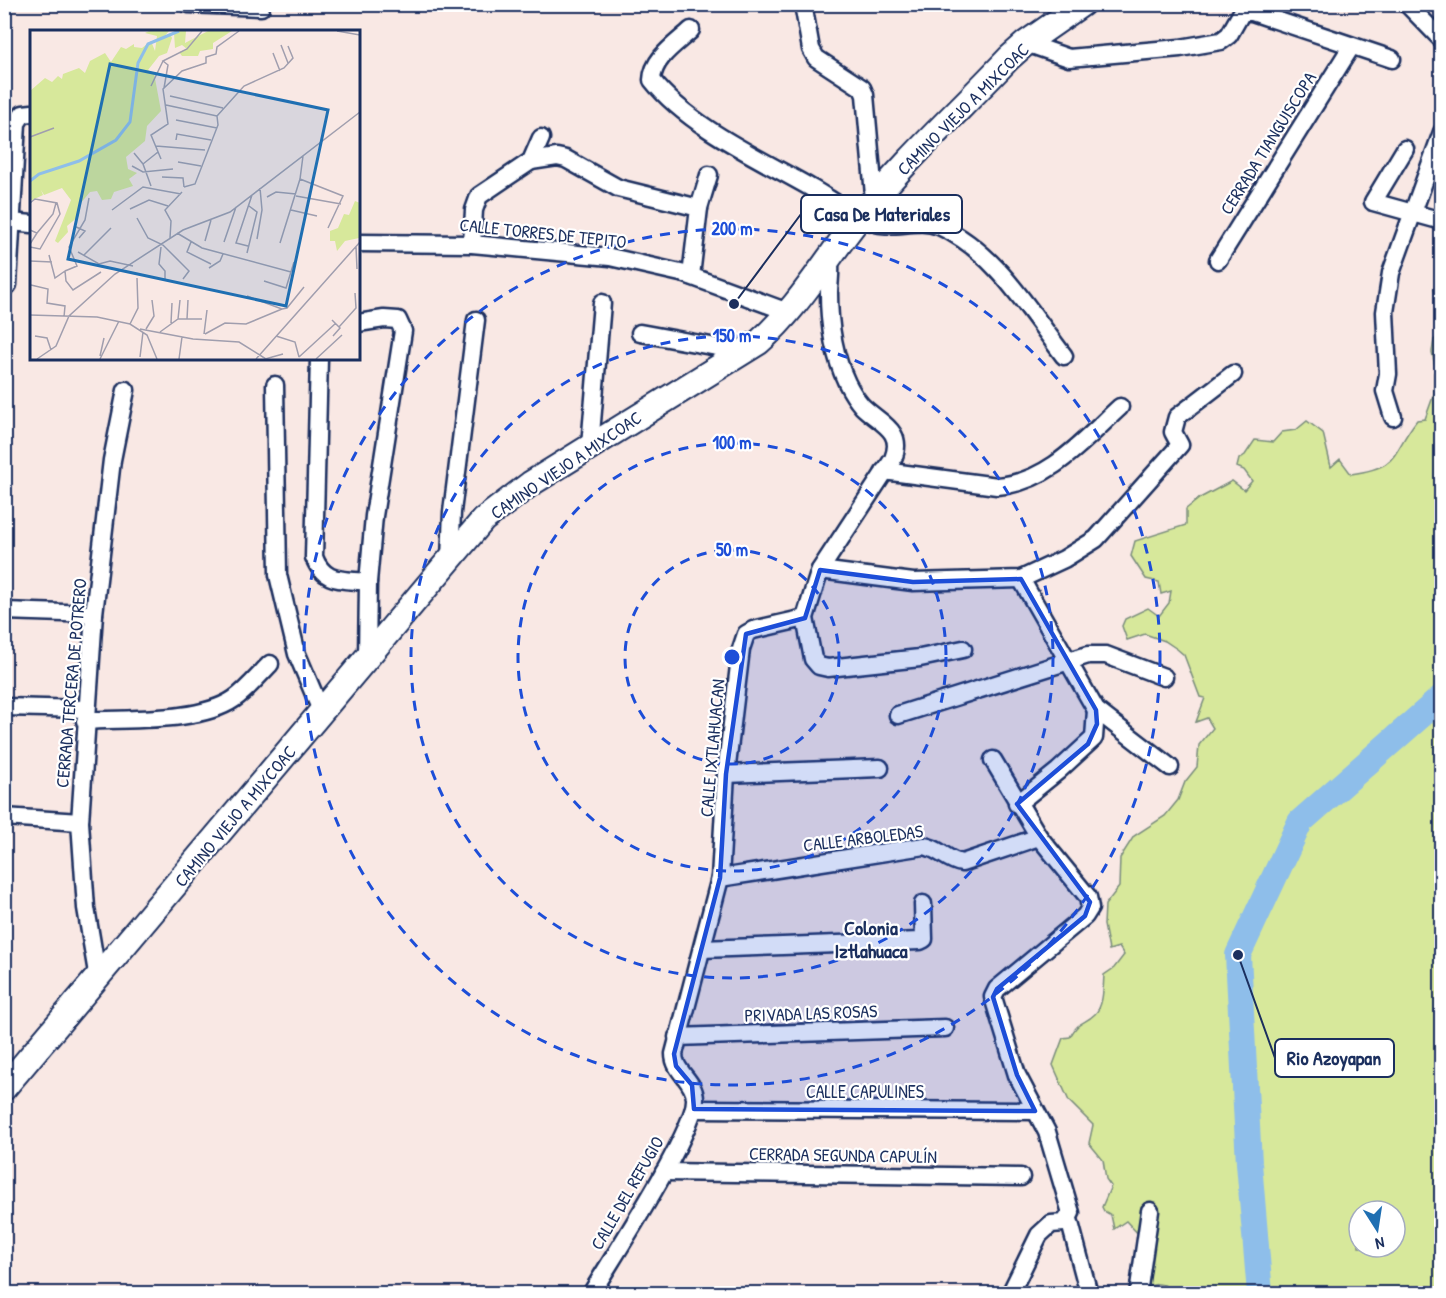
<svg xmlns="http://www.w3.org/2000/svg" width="1446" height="1298" viewBox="0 0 1446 1298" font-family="'Patrick Hand',sans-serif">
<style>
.green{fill:#d7e89b;stroke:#798c7c;stroke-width:1.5;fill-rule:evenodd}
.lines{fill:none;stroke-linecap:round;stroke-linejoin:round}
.river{stroke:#8ebeea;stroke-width:26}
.street-casing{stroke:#1b2f5e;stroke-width:21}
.secondary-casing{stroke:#1b2f5e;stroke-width:28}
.street{stroke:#fff;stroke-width:16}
.secondary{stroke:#fff;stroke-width:24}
.marked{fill:#1d4ed8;fill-opacity:0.2;stroke:#1d4ed8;stroke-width:4.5;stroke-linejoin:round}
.ring{fill:none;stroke:#1d4ed8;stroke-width:3;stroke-dasharray:10 8}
.labels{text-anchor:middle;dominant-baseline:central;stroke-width:4.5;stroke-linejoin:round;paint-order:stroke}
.street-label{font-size:18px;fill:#1b2f5e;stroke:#fff}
.neighbourhood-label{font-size:20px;font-weight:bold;fill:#1b2f5e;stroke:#fff}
.inset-river{fill:none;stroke:#8ebeea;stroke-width:3}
.inset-road{fill:none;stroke:#a09eae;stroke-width:1.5}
.view{fill:#1f6fb2;fill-opacity:0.15;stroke:#1f6fb2;stroke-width:3}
.inset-edge{fill:none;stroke:#1b2f5e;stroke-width:3}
.centre{fill:#1d4ed8;stroke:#fff;stroke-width:3}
.ring-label{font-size:18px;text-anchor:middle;font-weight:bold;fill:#1d4ed8;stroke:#fff;stroke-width:4.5;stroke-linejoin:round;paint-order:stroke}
.leader{fill:none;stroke:#1b2f5e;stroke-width:2}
.callout-dot{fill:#1b2f5e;stroke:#fff;stroke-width:2}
.callout{fill:#fff;stroke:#1b2f5e;stroke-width:2}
.callout-label{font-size:20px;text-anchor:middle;font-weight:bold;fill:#1b2f5e}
</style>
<rect width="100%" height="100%" fill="#f9e8e4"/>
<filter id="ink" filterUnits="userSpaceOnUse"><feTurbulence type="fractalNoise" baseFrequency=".0167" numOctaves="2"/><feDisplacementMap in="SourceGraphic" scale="12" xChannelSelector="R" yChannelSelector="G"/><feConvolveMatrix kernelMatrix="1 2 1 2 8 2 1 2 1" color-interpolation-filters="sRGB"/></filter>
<g filter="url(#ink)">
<g class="green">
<path d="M1441,278v39l-7,-28z"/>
<path d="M1441,334v25l-6,7 -3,-14 2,-12z"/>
<path d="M1441,372v921h-288l11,-8 -6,-1 -12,3c0,-18 9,-29 7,-48l-11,-1 -16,-17 -12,8 -3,-14 -7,-4 -2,-4 9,-21 -5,-7 -3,-19 -14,-17 4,-18 -24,-24 -16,-36 10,-27 7,-1c10,-18 14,-12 25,-23 9,-9 8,-27 9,-39l10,-7 10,-13 -5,-8 -10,3 -5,-25 1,-20 14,-18 1,-29 14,-22 31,-20 13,-16 7,-18 12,-15 2,-22 14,-17 -6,-10 -11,4 9,-24 -5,-1 -16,-42 -7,-6 -12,-8 -20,-7 -18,6 -5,-14 3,-7 23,-11 11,8 10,-13 2,-12 -10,3 -2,-12 -13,-3 -15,-23 4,-15 51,-16v-16l14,-11 32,-17 12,9 8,-9 -8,-11 -7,-3 2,-8 6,-4 10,-15 18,2 9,-10 14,-2 11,-9 16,12 8,34 9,-8 11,15c50,-7 39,-19 66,-54l8,-1 9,-25v-21zM1359,1211h36v36h-36z"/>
</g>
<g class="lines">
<path class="river" d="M1260,1294l-11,-131 -11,-208 62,-133 142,-125"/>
<defs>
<g id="street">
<path d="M188,4l73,3"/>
<path d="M803,4l8,45 5,9 46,30 3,7 9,100 -2,8"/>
<path d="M1407,4l35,36"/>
<path d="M691,30c-15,14 -38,28 -39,50 37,47 109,79 161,109 19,11 38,26 59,33 22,8 45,-5 67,4 56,25 89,83 125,130"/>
<path d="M1026,43l43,15 111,-10 41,-7 8,-6 13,-23h10l140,47"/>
<path d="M1405,149l-32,53 69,19"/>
<path d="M531,161l26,-4 9,2 52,29 81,20 -8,68"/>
<path d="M699,208l10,-33"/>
<path d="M11,222l21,2"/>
<path d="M358,243l114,1 138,13 75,17 103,38"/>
<path d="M472,244l2,-34 5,-14 52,-35 10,-23"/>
<path d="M829,257c3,12 0,24 0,36 0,32 4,61 18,90 4,8 9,16 15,23 17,17 43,24 31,53l-73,111 -7,22 -8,26 8,41 6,7 9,2 92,-10 43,-9"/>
<path d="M1218,260l133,-213"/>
<path d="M8,285l9,-162 6,-9 9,-1"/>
<path d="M358,323l26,-4 14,1 5,11 -29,185 -6,66 -1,78"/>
<path d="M640,333l104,19"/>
<path d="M319,358l-5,199c10,27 29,22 54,25"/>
<path d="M275,385l3,190 19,79 25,59"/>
<path d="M1393,417l-8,-26 3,-17 -3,-62 6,-39 51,-141"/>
<path d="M590,446l12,-143"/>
<path d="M884,471l113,15c51,-3 87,-46 123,-79"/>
<path d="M450,559l2,-47 24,-192"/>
<path d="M820,570l93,12 108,-3 43,-20 32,-20 84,-94 -7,-13 4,-15 56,-43"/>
<path d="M1021,579l75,131 74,57"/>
<path d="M4,611l90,3"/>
<path d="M4,707l82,2"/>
<path d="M898,715l190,-60h18l58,22"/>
<path d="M85,721c42,-3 114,2 149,-22 13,-9 25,-24 36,-35"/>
<path d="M993,760l46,77 49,60 2,11 -5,8 -88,73 -4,8 24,78 30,57 24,81 -7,10 -13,1 -12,11 -29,59"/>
<path d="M726,774l154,-6"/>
<path d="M1017,804l41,-33 36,-33 2,-28"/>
<path d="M4,817l76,5"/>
<path d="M720,878l204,-32c15,2 23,15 38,17l77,-26"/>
<path d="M702,949l218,-8 4,-2 -1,-35"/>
<path d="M98,979l-12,-71 -6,-86 14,-208 18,-154 14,-70"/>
<path d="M677,1037l268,-9"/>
<path d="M694,1109l341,2"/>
<path d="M664,1172l357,5"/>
<path d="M1069,1219l20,75"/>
<path d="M591,1294c20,-34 106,-165 104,-196 -1,-18 -21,-26 -21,-44l46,-176 6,-104 15,-125 5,-15 7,-4 52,-12"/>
<path d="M1138,1294l12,-83"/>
</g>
<path id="secondary" d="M4,1088l479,-568 47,-36 229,-142c40,-35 67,-83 100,-124 45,-57 100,-107 150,-160l17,-15 56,-39"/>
</defs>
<use href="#street" class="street-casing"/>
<use href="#secondary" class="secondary-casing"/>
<use href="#street" class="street"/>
<use href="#secondary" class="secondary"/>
</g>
</g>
<path class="marked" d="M820,570l93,12 108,-3 75,131 1,14 -9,20 -71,60 73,98 -5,14 -88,73 -4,8 24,78 18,36 -341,-2 -2,-24 -16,-19 -2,-12 46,-176 6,-104 20,-140 59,-16z"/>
<g class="ring">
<circle cx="732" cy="657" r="107"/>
<circle cx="732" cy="657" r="214"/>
<circle cx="732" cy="657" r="321"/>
<circle cx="732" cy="657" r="428"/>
</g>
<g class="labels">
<g class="street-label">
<text transform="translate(963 109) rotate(-45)">CAMINO VIEJO A MIXCOAC</text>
<text transform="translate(1268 143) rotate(-58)">CERRADA TIANGUISCOPA</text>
<text transform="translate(543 233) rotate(6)">CALLE TORRES DE TEPITO</text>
<text transform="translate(566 465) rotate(-34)">CAMINO VIEJO A MIXCOAC</text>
<text transform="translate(71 683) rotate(-85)">CERRADA TERCERA DE POTRERO</text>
<text transform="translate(712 748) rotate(-85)">CALLE IXTLAHUACAN</text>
<text transform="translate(235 816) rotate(-50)">CAMINO VIEJO A MIXCOAC</text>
<text transform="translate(863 838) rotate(-7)">CALLE ARBOLEDAS</text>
<text transform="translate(811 1013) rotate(-2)">PRIVADA LAS ROSAS</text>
<text x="865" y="1091">CALLE CAPULINES</text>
<text transform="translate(843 1155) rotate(1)">CERRADA SEGUNDA CAPULÍN</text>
<text transform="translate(627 1193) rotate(-60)">CALLE DEL REFUGIO</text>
</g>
<g class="neighbourhood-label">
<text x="871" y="927">Colonia<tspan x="871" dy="23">Iztlahuaca</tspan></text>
</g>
</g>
<g transform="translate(30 30)">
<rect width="330" height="330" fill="#f9e8e4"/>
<path d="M119,1h20l-7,8 8,-5 2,4 -5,15 -8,3 -11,14 6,3 7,38 -14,15 -2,15 -19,16 2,12 9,4 -8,6 4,7 -19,6 -3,7 -9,1 -5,-9 -7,1 -10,12 -1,12 -12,10 1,6 -10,11 -3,-2 16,-41 -9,-12 -18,7 -3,-5 2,5 -13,6v-110l15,-13 7,4 6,-6 4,3 1,-5 16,-6 6,5 5,-12 15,-8 6,9 10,-15 5,2 8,-5v3l8,1 9,-7 4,10 2,-15 -12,-3zM148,1h8l-1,12 23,-12h24l-19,12v6l-13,2 -2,5h-16l-3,-4 8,-3 -5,-4 -7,3 -1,-15zM325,171l5,2 -1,35 -14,3 -8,10 -2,-10h-5v-10l8,-3 6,-14 5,1z" fill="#d7e89b"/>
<path class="inset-river" d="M0,151l9,-7 40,-13 37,-21 14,-18 8,-59 10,-19 31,-13"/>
<path class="inset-road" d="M307,1l23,4M251,15l7,18M243,23l7,18M121,56l12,-25M134,58l4,-23 -5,-4 24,-12 15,-18M140,66l53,12M136,75l51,11M187,86l27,-30 40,-18 9,-10 -5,-12M146,90l41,8M0,107l24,-9M146,110l1,-6 34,6M126,116l49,4M104,123l9,11 8,22M131,129l-10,-24 17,-11 -5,-35 19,-18 24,-8v-6l10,-3 1,-7 22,-16M148,132l23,4M113,134l15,-12M102,136l11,6 30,-3M132,147l21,1 1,9M270,149l43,17 -15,32M154,157l11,-3 23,-59 -1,-9M266,166l45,8M237,167l9,-5 20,2M0,173l5,-4 22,4 3,11 -20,35 -10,-2M100,179l19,-9 19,6M82,180l31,-23 38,7M261,180l26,6M107,188l11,20 15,7 26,26 -6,8M44,196l11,5 -6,7M0,200l7,3 -7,11M7,203l16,-19 3,-11M147,203l25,15 89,24M140,208l1,-17 -6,-11 17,-18M227,209l5,-29 -2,-22M175,211l6,-21M161,212l-4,10 24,12M194,212l12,-35M250,213l20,-64 3,-23M218,216l-12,-3 16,-48M131,217l-2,17 6,7v9M326,217l1,22M48,222l21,12 11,-3 23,5M217,223l10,-41 -8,-6M19,225l6,23 10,-7 1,10 7,9 28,-18M54,225l27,-27M0,231l22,1M179,238l11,-7 3,-7M35,241l12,-5 -8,-19 16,-27 4,-22M234,251l22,7 8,-26M1,255l17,4 -1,14 18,3 -1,11M252,279l5,-1 17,-21M0,285l67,2 33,7 17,11 10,24M148,289l2,-19M157,289l1,-19M302,290l8,8 -7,8M141,293l1,-20M100,294l8,-16 -1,-30M309,297l17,-19 -1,-15M110,299l53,10 46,3 27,17M116,299l8,-13 -2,-16M130,302l18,-13h24M174,304l3,-24M175,304l20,-11 21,1 36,-15 -35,-13M5,306l12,2 4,12M246,306l19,6 4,15M70,326l4,-18M110,327l3,-25M269,327l37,-34M7,329l19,-13 13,-30 46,-42 68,-44 47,-18 130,-100M70,329l19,-38M149,329l3,-22M226,329l104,-117M235,329l18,-5M286,329l26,-24"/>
<path class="view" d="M80,34l218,46 -42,196 -218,-47z"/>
<rect width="330" height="330" class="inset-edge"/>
</g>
<circle cx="732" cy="657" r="9" class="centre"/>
<g class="ring-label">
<text x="732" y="235">200 m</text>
<text x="732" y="342">150 m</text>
<text x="732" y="449">100 m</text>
<text x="732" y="556">50 m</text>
</g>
<path class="leader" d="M734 304L801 214M1238 955L1275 1058"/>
<g class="callout-dot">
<circle cx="734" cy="304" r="6"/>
<circle cx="1238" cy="955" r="6"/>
</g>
<g class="callout">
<rect x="801" y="195" width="161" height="38" rx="6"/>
<rect x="1275" y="1039" width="119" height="38" rx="6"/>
</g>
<g class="callout-label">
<text x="882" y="221">Casa De Materiales</text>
<text x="1334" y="1065">Rio Azoyapan</text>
</g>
<rect width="1446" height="1298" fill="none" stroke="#fff" stroke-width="24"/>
<rect x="12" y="12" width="1422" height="1274" fill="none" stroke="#1b2f5e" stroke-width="2" filter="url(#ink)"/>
<g transform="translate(1377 1229) rotate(168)"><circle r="28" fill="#ffffff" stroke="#a4acbf" stroke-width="1.5"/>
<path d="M0-4.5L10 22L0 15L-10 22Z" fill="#1f6fb2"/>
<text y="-9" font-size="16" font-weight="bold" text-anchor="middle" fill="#1b2f5e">N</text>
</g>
</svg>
